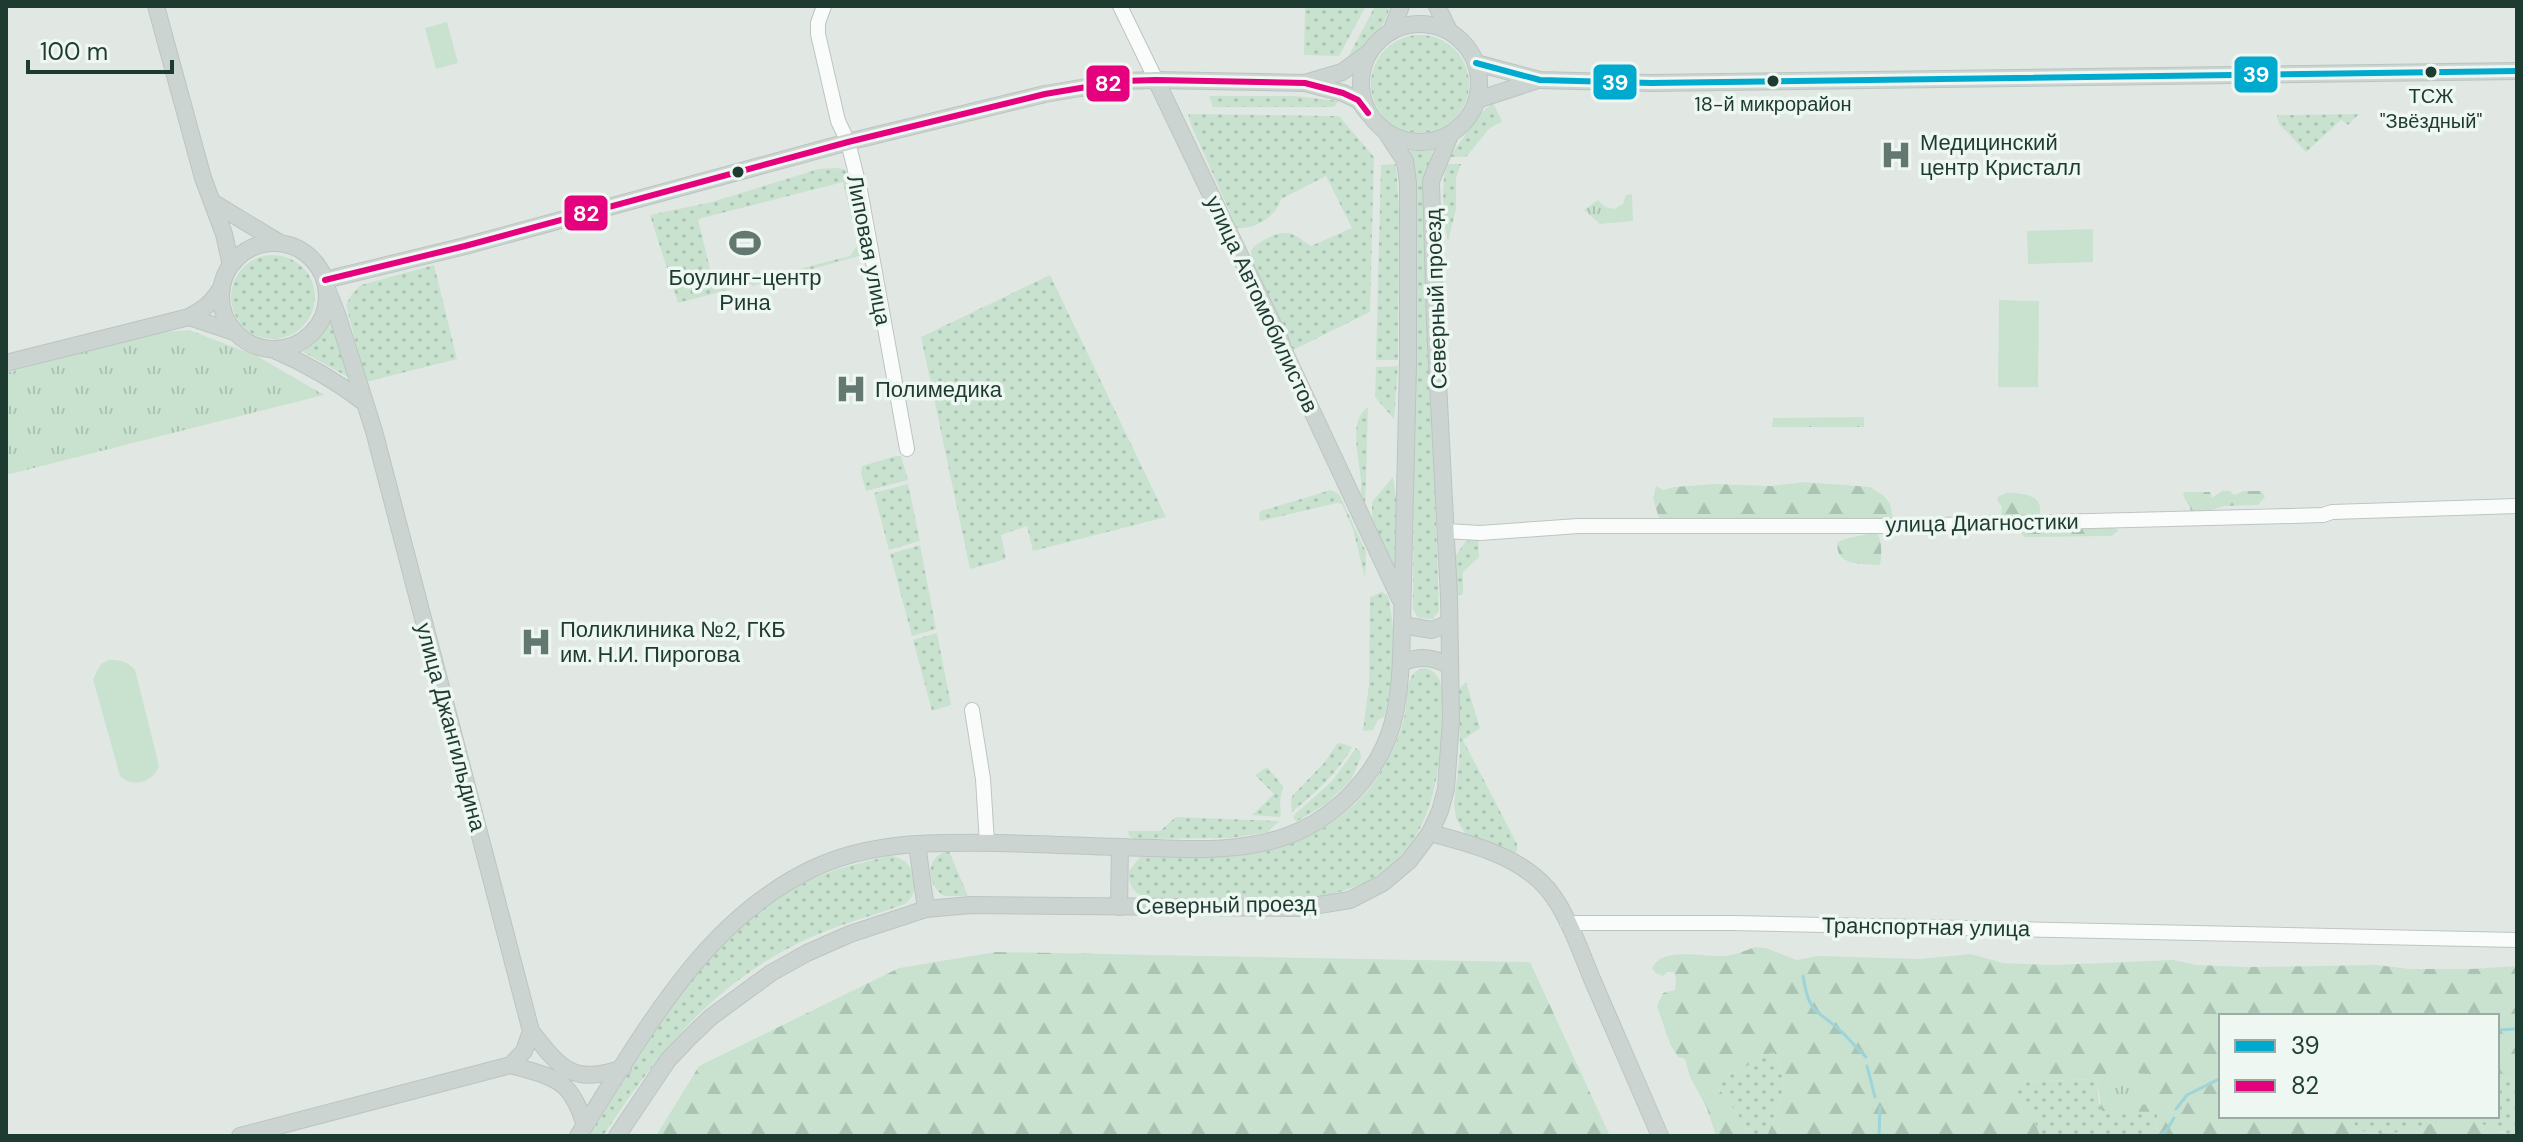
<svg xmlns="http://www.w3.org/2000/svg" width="2523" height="1142" viewBox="0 0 2523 1142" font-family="'DM Sans',sans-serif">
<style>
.grass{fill:url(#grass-dots)}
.forest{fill:url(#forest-firs)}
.park{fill:url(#park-tufts)}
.garden{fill:#c8e2cf}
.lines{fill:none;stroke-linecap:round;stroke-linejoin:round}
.stream{stroke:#9ed4d9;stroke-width:3}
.minor-casing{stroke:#bec5c1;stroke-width:16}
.major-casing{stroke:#bbc5c1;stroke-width:18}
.minor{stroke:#fafcfb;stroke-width:14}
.major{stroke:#ccd4d1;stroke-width:16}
.bus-1-casing{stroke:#eef7f2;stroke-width:12}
.bus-2-casing{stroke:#eef7f2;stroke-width:12}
.bus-1{stroke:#00a9ce;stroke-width:6}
.bus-2{stroke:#e5007d;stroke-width:6}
.bus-dot{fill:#1e3b32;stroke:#eef7f2;stroke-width:3}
.labels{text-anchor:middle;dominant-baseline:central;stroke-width:7;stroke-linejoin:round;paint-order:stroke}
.bus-label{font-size:20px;fill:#1e3b32;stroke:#eef7f2}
.poi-label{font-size:22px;fill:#1e3b32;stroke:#eef7f2;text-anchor:start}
.street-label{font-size:22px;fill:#1e3b32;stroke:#eef7f2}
.line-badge{stroke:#eef7f2;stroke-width:3}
.badge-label{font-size:22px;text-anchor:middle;font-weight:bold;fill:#fff}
</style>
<defs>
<pattern id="grass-dots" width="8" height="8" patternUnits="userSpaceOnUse" patternTransform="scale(2)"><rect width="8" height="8" fill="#c8e2cf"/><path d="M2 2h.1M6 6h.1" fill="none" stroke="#abc3b2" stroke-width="1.8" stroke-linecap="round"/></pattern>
<pattern id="forest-firs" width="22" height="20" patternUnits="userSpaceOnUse" patternTransform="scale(2)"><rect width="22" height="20" fill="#c8e2cf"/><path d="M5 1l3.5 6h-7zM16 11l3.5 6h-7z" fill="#abc3b2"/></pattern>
<pattern id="park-tufts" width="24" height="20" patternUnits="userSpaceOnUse" patternTransform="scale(2)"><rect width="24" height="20" fill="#c8e2cf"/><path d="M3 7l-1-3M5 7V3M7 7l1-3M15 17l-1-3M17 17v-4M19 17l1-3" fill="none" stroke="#abc3b2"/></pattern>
</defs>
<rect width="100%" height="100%" fill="#e1e8e4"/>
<g class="grass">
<path d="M1305,6h61l-27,50 -35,-1z"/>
<path d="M1375,6h15c-6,26 -26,41 -45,57z"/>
<circle cx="1420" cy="84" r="49"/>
<path d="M1209,96h85l45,5 -5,6h-121z"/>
<path d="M1493,103l9,18 -13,8 -23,28h-17l33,-45z"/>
<path d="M1188,114l151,2 35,41 -4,155 -77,38 -42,-91v-9c6,-8 25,-18 36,-17 8,0 17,9 24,13l41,-18 -26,-52 -45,23c-4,17 -26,31 -44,29l-45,-101z"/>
<path d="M2359,114l-11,11 -7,-5 -35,32 -27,-28 -2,-9z"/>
<path d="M1410,150h23l-8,28 14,433 -6,8 -15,-1 -5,-9 2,-431z"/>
<path d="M1396,164l3,44 -1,152h-22l5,-195z"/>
<path d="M1446,164h15l-5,14v31l-8,33c-5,-27 -7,-51 -2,-78z"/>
<path d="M835,168l9,1 4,6 11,49 -2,4h-3l-11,-46 -145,37 17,71 135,-34 7,-10 7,-2 1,5 -3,6 -110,31 -1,-2 -73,19 -28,-88 62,-13 107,-33z"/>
<circle cx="273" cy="297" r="42"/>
<path d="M434,265l23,94 -91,23 -20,-77 6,-11 9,-9z"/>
<path d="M1050,275l116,242 -133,34 -6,-25 -26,9 5,24 -36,10 -49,-232z"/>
<path d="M333,313l17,65 -47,-26 12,-10z"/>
<path d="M1398,366l-4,53 -19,-22 1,-30z"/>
<path d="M1368,407l-3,106c-6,-10 -4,-19 -4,-31 -1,-21 -14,-62 7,-75z"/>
<path d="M896,456h5l7,24 -42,11 -5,-18 1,-7z"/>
<path d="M1393,477l4,28 -1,62h-4l-20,-50v-15z"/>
<path d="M908,484l12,57 -31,9 -15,-57z"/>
<path d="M1331,490l8,4 27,58 -1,26 -12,-49 -11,-25 -5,-1 -77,18 -1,-8 2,-2z"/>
<path d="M1478,539l1,18 -16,15v22l-4,1 -4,-3 1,-37 10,-14z"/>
<path d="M920,545l16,84 -24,7 -22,-82z"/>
<path d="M1382,592l6,4c9,39 7,82 -4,121l-6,3 -5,10 -10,1 6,-47 1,-87z"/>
<path d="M937,633l14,72 -19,6 -19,-71z"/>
<path d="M1425,668c22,5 18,34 17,52 -4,207 -141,183 -297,178 -12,-6 -17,-13 -16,-27l11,-14c23,-5 50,0 74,0 59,0 114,-20 153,-66 18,-22 32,-49 38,-77 2,-11 1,-26 6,-36 3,-7 8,-9 14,-10z"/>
<path d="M1466,682l14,46 -17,12 54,104v7l-3,3 -48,-19 -10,-17 -2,-14 6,-52 -1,-63z"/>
<path d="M1341,743l11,4c-14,26 -37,46 -60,65l-1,-12 2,-5 31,-32 13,-19z"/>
<path d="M1356,748l4,3 1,6 -10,23 -25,24 -30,18 -3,-6 40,-36z"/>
<path d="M1267,767l16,19 -3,15 1,16 -29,-2 22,-21 -19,-19z"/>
<path d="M1176,817l103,4 -11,11 -37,6 -97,1 -5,-3 -1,-5h32z"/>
<path d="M949,851l19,45h-24c-19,-12 -19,-41 5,-45z"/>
<path d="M889,856c24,0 36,33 16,48 -33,12 -66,20 -98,35 -94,44 -148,112 -204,197h-14c63,-98 117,-209 228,-259 23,-10 48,-15 72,-21z"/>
<path d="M1773,1052c19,30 6,54 -6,84h-14l-38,-53z"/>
<path d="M2517,1078v58h-7l-9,-5 -84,-2 -27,5 -31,-3 -6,-9 5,-6h139v-37z"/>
<path d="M2092,1079l5,3 2,22 59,8 -4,24h-114c-6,-17 -10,-31 -25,-42v-8l6,-4z"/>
</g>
<g class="forest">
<path d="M1803,482l67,5 14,9 6,8 3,13 -4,4h-229l-7,-22 3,-13 8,4 10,-3 41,-3 56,2z"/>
<path d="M2222,491h8l4,4 10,-4h18l3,6 -7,8 -34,1 -18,6 -15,1 -1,-7 -7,-10 1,-4h26l2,6z"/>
<path d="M2006,493c16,0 40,1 33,24l-38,-1 1,-9 -5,-7 1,-3z"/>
<path d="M2064,526l11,3 39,-2 4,3 -6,6 -87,1 -7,-7 2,-2 30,1z"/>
<path d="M1873,533l5,1c4,10 4,21 2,31 -17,-1 -47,1 -42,-23l10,-4z"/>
<path d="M1755,947l11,1 31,12 21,-4 103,3 50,-5 32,9 51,2 119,-5 24,5 51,2 128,-2 34,4h61l46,-3v112l-20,1v-63h-276v100h137l-5,6 6,9 31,3 53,-13 35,1 32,14h-356l4,-24 -56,-1 -5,-29 -5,-3 -71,3 -5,4 -1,8c15,11 19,25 25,42h-273c12,-29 25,-55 6,-84l-58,31 38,53h-37l-9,-28 -17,-31 -5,-18 -7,-2 -8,-13 -13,-38 6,-13 12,-3 1,-13 -3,-5h-6l-4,4 -7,-3 -4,-4c8,-23 52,-12 72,-13 11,-1 21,-5 31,-9z"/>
<path d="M996,952l534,10 80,174h-954l43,-70 200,-98z"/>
</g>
<g class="park">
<path d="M1632,194l1,27 -33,3 -16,-14 14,-10 7,7 9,2 9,-5 3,-9z"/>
<path d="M189,330l68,26 67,39 -318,80v-102l147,-40z"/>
<path d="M1864,417v10h-92l1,-9z"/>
<path d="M2106,1071l47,3 -3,31 -46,-4z"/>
</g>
<g class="garden">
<path d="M447,22l11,41 -22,6 -11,-41z"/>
<path d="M2093,229v33l-65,2 -1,-33z"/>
<path d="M1999,300l40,1 -1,86h-40z"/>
<path d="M109,660c12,0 18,1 26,10l24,96c-6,17 -27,22 -39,10l-27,-97 8,-15z"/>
</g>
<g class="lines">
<g class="stream">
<path d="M1803,976c7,43 15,32 40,57 8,8 15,17 23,24"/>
<path d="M2255,1016l2,-2 22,2"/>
<path d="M2497,1030l20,-1"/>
<path d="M1867,1066l8,31"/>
<path d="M2176,1109l11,-14 34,-17"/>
<path d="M1879,1136l1,-29"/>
<path d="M2160,1136l6,-5 8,-13"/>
</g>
<defs>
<g id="minor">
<path d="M824,6l-6,17v11l20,87 10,21 12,48 47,259"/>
<path d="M1120,6l36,74"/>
<path d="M1446,531l34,2 98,-7h321l392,-10 32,-1 9,-3 185,-6"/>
<path d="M972,710l11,69 4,64"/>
<path d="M1567,923h165l785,17"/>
</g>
<g id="major">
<path d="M156,6l47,172 21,56 7,31"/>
<path d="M1437,6l12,25"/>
<circle cx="1420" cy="83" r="59"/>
<path d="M1391,32l10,-26"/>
<path d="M1476,63l64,17 111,3 866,-12"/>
<path d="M1156,80l124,259 3,10 117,250"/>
<path d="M1305,83l37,-11 25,-18"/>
<path d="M1477,100l58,-19"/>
<path d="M214,203l66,40"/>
<circle cx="274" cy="296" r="53"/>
<path d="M325,280l140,-34 383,-104 197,-48 77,-13 34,-1 149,3 38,10 15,7 10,13"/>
<path d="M189,317l45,15"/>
<path d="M274,350c33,14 62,31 91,53"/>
<path d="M6,363l183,-46c15,-8 23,-14 32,-29"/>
<path d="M1402,625l30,5 17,-7"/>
<path d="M1401,663c18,-7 31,-7 49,3"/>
<path d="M1430,833c38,10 82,21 111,49 23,21 39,68 51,97 23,52 45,105 68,157"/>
<path d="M917,844l9,65"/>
<path d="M1119,907l1,-60"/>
<path d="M531,1031c30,38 41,54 92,37"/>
<path d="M511,1065c44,13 60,13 74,61"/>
<path d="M240,1136l271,-71 13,-14 7,-20 -157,-600 -37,-117 -10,-25"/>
<path d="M578,1136c65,-100 123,-215 236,-268 58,-27 122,-26 184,-25 52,1 105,4 157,5 44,2 90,3 132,-12 40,-14 77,-48 96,-87 18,-36 18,-84 19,-124l6,-262v-180l-3,-22 -19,-29"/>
<path d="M617,1136l51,-76 21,-22 22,-21 60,-44 36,-20 43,-19 76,-25 45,-4 329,3 50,-8 33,-17 26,-22 21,-28 10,-22 6,-22 5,-69 -2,-123 -14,-273 -4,-143 19,-46"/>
</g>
</defs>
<use href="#minor" class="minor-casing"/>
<use href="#major" class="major-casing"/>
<use href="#minor" class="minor"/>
<use href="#major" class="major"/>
<defs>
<path id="bus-1" d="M1476,63l64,17 111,3 866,-12"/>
<path id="bus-2" d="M325,280l140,-34 383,-104 197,-48 77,-13 34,-1 149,3 38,10 15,7 10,13"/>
</defs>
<use href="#bus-1" class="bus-1-casing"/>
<use href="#bus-2" class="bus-2-casing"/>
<use href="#bus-1" class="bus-1"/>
<use href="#bus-2" class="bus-2"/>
</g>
<defs>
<symbol id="hospital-bare" viewBox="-9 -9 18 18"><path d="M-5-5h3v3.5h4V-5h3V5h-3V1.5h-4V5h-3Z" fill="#627870" stroke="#eef7f2" stroke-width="2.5" paint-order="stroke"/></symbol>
<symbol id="stadium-bare" viewBox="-9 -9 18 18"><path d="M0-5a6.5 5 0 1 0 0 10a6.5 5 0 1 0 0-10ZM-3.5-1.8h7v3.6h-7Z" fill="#627870" stroke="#eef7f2" stroke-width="2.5" paint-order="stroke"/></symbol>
</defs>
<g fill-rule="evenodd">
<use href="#hospital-bare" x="1874" y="133" width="44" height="44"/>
<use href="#stadium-bare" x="723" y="221" width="44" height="44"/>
<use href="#hospital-bare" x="829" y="367" width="44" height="44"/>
<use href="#hospital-bare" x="514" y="620" width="44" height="44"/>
</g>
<g class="bus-dot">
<circle cx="2431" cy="72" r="7"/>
<circle cx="1773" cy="81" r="7"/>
<circle cx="738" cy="172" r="7"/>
</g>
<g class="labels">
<g class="bus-label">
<text x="2431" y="96">ТСЖ<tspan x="2431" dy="25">"Звёздный"</tspan></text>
<text x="1773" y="104">18-й микрорайон</text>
</g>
<g class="poi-label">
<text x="1920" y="142">Медицинский<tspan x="1920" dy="25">центр Кристалл</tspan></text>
<text x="745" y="277" text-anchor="middle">Боулинг-центр<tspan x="745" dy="25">Рина</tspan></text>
<text x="875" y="389">Полимедика</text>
<text x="560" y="629">Поликлиника №2, ГКБ<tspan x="560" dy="25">им. Н.И. Пирогова</tspan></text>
</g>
<g class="street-label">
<text transform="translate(869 250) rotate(79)">Липовая улица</text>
<text transform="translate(1436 299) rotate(-92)">Северный проезд</text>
<text transform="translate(1262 304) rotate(65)">улица Автомобилистов</text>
<text transform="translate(1982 523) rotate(-1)">улица Диагностики</text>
<text transform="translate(451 727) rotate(75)">улица Джангильдина</text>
<text transform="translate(1226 905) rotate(-1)">Северный проезд</text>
<text transform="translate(1926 927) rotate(1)">Транспортная улица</text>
</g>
</g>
<g class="line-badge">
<rect x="2233" y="55" width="46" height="39" rx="8" fill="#00a9ce"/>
<rect x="1592" y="63" width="46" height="38" rx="8" fill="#00a9ce"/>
<rect x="1085" y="64" width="46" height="39" rx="8" fill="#e5007d"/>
<rect x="563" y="194" width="46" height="38" rx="8" fill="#e5007d"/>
</g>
<g class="badge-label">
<text x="2256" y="82">39</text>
<text x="1615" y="90">39</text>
<text x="1108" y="91">82</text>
<text x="586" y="221">82</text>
</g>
<rect width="2523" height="1142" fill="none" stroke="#1e3b32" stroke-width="16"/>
<rect x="2219" y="1014" width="280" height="104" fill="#eef7f2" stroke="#9baca5" stroke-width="2"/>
<rect x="2235" y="1040" width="40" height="12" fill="#00a9ce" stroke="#9baca5" stroke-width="2"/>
<text x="2291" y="1054" font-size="24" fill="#1e3b32">39</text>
<rect x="2235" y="1080" width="40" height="12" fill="#e5007d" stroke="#9baca5" stroke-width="2"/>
<text x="2291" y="1094" font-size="24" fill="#1e3b32">82</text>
<path d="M28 60v12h144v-12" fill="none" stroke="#1e3b32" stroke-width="4"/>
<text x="40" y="60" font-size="24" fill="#1e3b32" stroke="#eef7f2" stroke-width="6" paint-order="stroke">100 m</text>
</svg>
